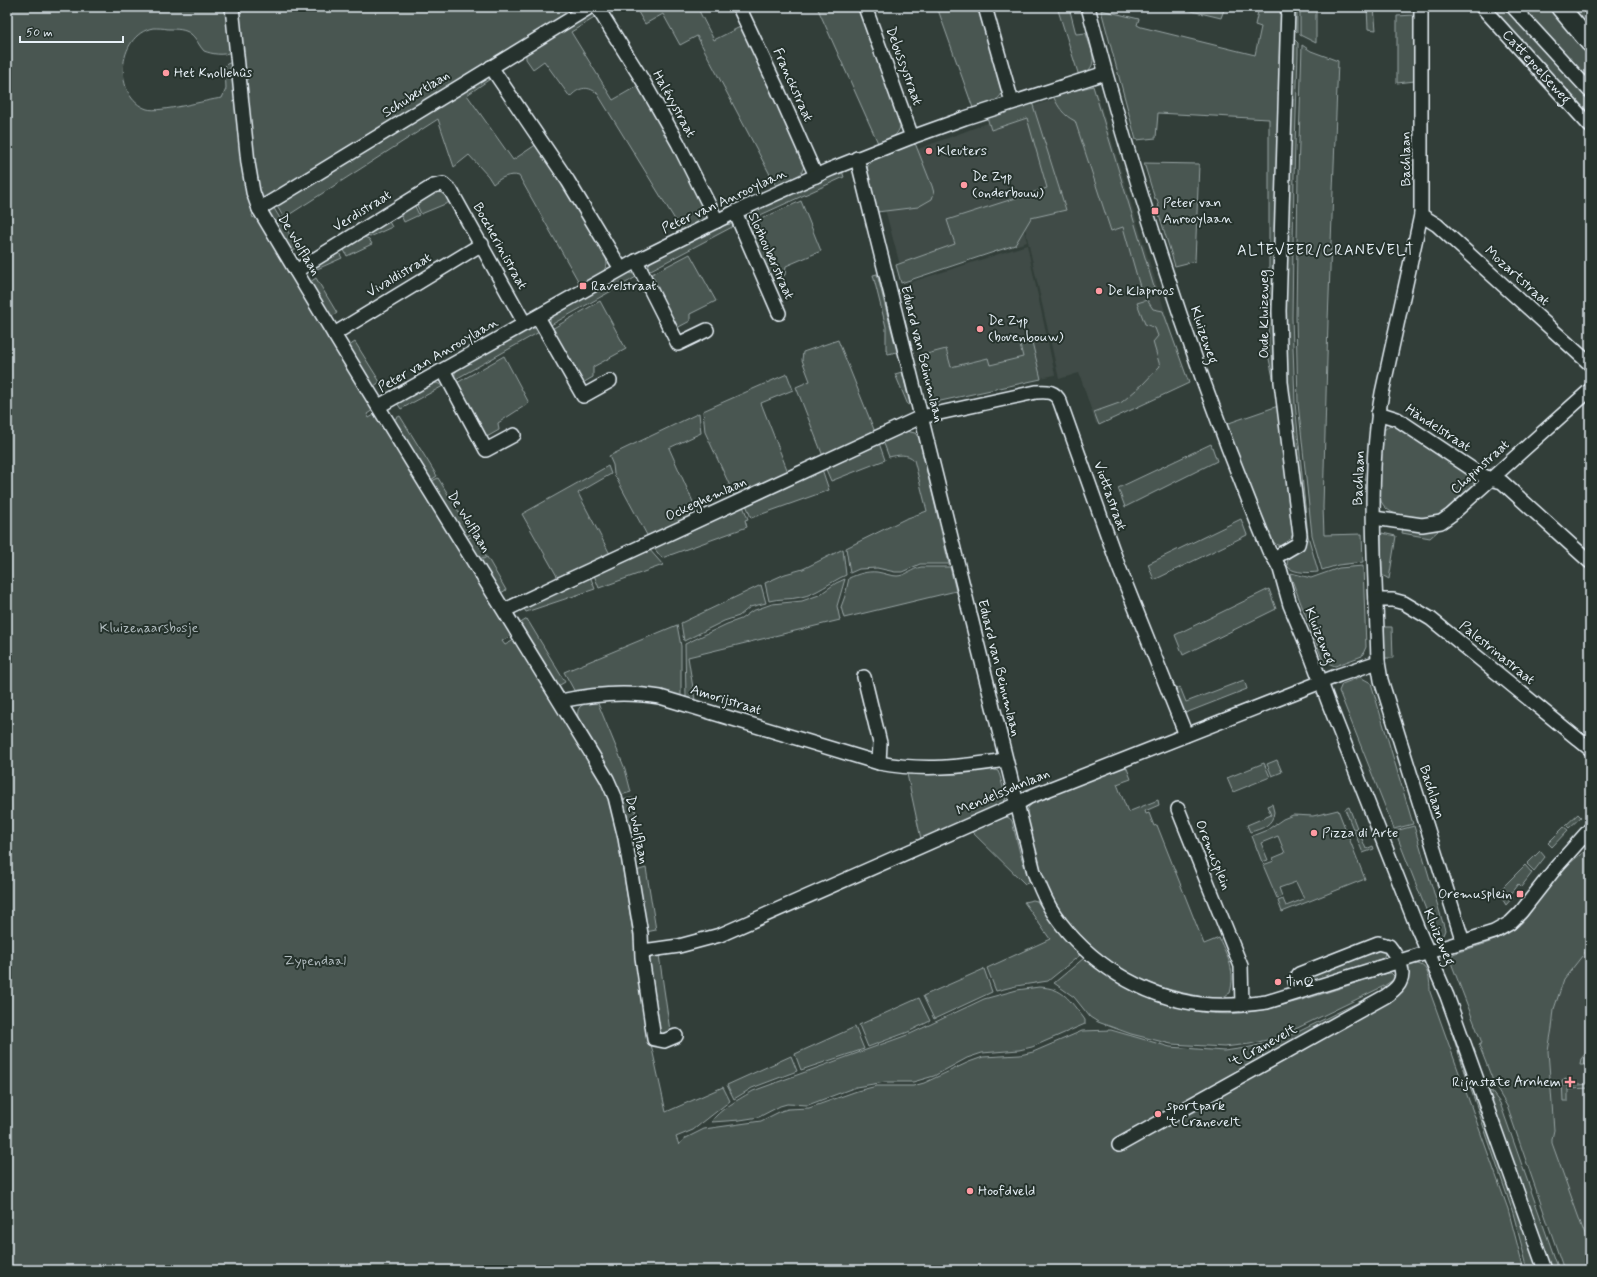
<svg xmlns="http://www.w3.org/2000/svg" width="1597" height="1277" viewBox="0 0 1597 1277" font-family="Mynerve,sans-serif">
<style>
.built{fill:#3f4b46}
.green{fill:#495651;stroke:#98a4a4}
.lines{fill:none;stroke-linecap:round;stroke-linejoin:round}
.street-casing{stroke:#e8f1f8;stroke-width:16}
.secondary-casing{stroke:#e8f1f8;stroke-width:21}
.street{stroke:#26332d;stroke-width:13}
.secondary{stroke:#26332d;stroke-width:18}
.poi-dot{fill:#ff9aa2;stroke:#26332d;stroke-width:1.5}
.labels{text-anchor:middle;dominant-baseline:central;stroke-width:4;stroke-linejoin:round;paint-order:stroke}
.street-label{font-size:14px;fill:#e8f1f8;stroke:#26332d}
.poi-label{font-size:14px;fill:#e8f1f8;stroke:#26332d;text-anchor:start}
.park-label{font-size:14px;fill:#b0bbbe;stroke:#26332d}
.neighbourhood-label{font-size:15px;letter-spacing:1px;fill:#e8f1f8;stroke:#26332d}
</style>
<rect width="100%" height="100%" fill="#323e39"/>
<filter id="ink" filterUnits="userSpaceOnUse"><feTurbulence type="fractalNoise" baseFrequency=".025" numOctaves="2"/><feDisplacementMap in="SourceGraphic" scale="8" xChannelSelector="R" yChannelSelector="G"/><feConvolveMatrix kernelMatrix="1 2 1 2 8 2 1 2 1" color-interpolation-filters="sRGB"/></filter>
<g filter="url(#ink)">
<g class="built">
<path d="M1088,89l9,5 90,288 -91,42 -17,-51 -20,6 -38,-169 35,-11 -27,-92z"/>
<path d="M1028,108l25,90 -35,10 9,34 -123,38 -29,-108 3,-8z"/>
<path d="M1027,245l28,130 -118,25 -6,-4 -26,-112z"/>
<path d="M1590,946v303l-38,-106v-4l2,-9 -6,-79 4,-23 2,-19 10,-31z"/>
</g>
<g class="green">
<path d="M7,7h219l5,45c-8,4 -19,2 -27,-1 -5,-5 -7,-12 -13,-17 -6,-5 -15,-5 -23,-5 -5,-1 -10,-1 -15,-1 -37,7 -40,70 -6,81 13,4 59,-9 75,-11l4,-9 -1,-23 2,-2 5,-2 22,151 -2,2 1,3 2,-2 111,182 7,12 -6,4 2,4 5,-3 4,1 133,218 -2,3 -7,4 3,4 9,-5 70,111 17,31 9,18 6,25 33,210 17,77 57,-25 7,14 -37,29 -17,7 3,8 5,-6 20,-10 57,-8 20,-10 7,-2 21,-1 48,-17 20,-5h36l11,-3 45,-21 14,-5 37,-2 13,-3 49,-21 29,-1 59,17 54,4 22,-3 34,-8 18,-8 91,-45 -1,12 21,-34c19,-6 21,13 21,27l78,217 16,61h-1517z"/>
<path d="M239,7h341l-317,196 -8,-33z"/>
<path d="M635,7h62l17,33 28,-14 60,134 2,6 -3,8 -25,12 -79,-150 -17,9 -17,-31 -18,10z"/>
<path d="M817,7h43l41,116c-3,15 -10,14 -23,20z"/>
<path d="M937,7h43l23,82c-2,14 -18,15 -30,19z"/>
<path d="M1057,7h12l7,27 10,-1c5,18 16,34 -7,43z"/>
<path d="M1108,7h24l-1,5z"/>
<path d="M1175,7h50l-4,11z"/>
<path d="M1259,7h23l-8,298 -5,-1v-185l-111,-6 -2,25 -20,2 -35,-130 38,9 -2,6 4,2 114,28 6,-28 -6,-2z"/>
<path d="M1294,7h3v25l-4,-4z"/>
<path d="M1300,7h16v36l-16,-8z"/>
<path d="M1367,7h7l2,23 -8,-1z"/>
<path d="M1489,7h15l86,93v19z"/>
<path d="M1522,7h29l39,47v27z"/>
<path d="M1571,7h19v23z"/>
<path d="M589,12l5,1 2,4 -25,15 42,68 26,-15 33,60 34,68 -5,9 -19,9 -85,-138c-10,-8 -19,-5 -27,4l-26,-36 -11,8 -7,-10v-6z"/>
<path d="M1414,15l1,66 -18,2v-67z"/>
<path d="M1293,38l5,5v11l-4,121 -2,143 3,85 13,133 10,35v1c-8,1 -23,1 -29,-4 -3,-2 -1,-7 -1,-9 7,-7 17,-9 17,-20l-21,-183z"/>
<path d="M1302,45l9,6 27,10 -10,260 -5,186 1,28 38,-1 1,28 -25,3 -16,5 -10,-35 -14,-132 -2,-86 2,-142z"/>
<path d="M488,73l5,4 -26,18 46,65 24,-16 26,40 43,73 1,7 -4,9 -22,13 -62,-110c-9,-3 -19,2 -26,8l-5,-8 -19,-21 -15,12 -16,-48 -154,99 -9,-15z"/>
<path d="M1093,86l61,201 -4,4 -8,3 -19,-67 -12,4 -36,-110c-12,-6 -16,-13 -22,-25z"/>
<path d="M1032,102l34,108 -35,8 -16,27 -114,38 -5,-18 59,-21 -8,-24 100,-32 -20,-70 -36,12 -4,-13z"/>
<path d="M915,143l17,43 2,7 -2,6 -14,8 -41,5 -10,-44 3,-6 3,-4z"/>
<path d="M1144,163l55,1 -4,97 -20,5 -18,-58 2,-1 -2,-8h-2z"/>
<path d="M842,171l2,6 -99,45v-4l5,-6z"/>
<path d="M438,191l6,3 6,8 -29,12 -5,-11 17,-11z"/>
<path d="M801,201l20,50 -35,15 -1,9 -15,7 -25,-56z"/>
<path d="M414,204l5,11 -15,7 -4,-9z"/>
<path d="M272,205l26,43 -7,4 -24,-42z"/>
<path d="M388,220l4,7 -22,10 -6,-2z"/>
<path d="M732,224l2,2 -87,46 2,-8 3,-3 72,-36z"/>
<path d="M362,236l7,3 3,5 -25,12 -4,-8z"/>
<path d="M338,251l4,7 -27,12 -2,-4z"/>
<path d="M690,254l26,47 -26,13v7l-15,8 -27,-53z"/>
<path d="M628,272l10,4 -89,50 2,-10z"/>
<path d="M877,274l20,78 -9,2 -2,-4v-23l-13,-52z"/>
<path d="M316,278l21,35 -6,4 -21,-35z"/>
<path d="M1147,300l6,9 10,2 26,72 -90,42 -5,-13 28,-10 21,-18 17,-18 -7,-24 5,-6 -3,-8 -10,-4 -8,-21z"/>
<path d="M600,301l26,48 -33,18v10l-12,7 -31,-54z"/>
<path d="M1269,312l4,3 3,77 -8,-38z"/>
<path d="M534,328l7,3 -87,49 1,-7 3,-4 71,-40z"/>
<path d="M1031,338l10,41 -105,23 -6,-5 -11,-41 27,-7 5,18 37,-9 2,7 33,-8 -4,-16z"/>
<path d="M838,340l37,92 -52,24 -27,-69 14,-6 -8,-21 1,-8z"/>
<path d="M355,342l25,40 -6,4 -25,-40z"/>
<path d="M504,356l25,47 -31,20 1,7 -14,8 -30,-54z"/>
<path d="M902,372l8,32 -2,1 -13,-31z"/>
<path d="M787,374l6,16 -32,13 27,69 -53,25 -30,-65 -2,-21z"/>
<path d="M437,383l6,3 -42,23 -4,-6 36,-19z"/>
<path d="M1278,406l16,128 -1,7 -10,5 -6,-1 -6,-5 -45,-116z"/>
<path d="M699,413l2,20 -32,15 29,65 -50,24 -34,-63 -1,-9 -4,-9z"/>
<path d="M400,416l37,60 -6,4 -37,-61z"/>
<path d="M1390,425l8,1 74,50c2,3 3,8 0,11 -4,6 -29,27 -36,29 -17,6 -51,2 -56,-18 -4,-14 2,-51 3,-67z"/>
<path d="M906,431l9,2 4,5 30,126h-29l-18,8h-7l-18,-4 -18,1 -9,4 -4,-25 59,-29 22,-8 -13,-51c-6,-7 -17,-5 -25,-3l-6,-16z"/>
<path d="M879,443l6,17 -54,21 -6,-14z"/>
<path d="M1211,444l6,17 -92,46 -7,-19z"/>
<path d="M608,466l3,8 -33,19 32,61 -52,24 -36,-64z"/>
<path d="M822,469l7,21 -78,28 -5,-14z"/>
<path d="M438,478l34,55 -6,4 -34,-56z"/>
<path d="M743,506l5,13 -3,1 2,7 -85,31 -9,-11z"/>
<path d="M1241,519l6,16 -93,45 -6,-16z"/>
<path d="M1403,527h31l4,4 -8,7 -28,-5z"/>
<path d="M1382,533l14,3 -7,43 -7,-4 -1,-38z"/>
<path d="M474,535l12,21 -6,3 -13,-20z"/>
<path d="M649,549l14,16 -64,23 -5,-13z"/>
<path d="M843,549l3,26c-16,7 -29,19 -45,22 -11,3 -22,1 -32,4l-4,-18 20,-9 18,-5z"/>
<path d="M487,557l19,33 -5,3 -20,-33z"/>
<path d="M1363,566l3,81 -4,9 -27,10 -12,-5 -33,-86 1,-2 20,5 28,-10z"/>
<path d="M921,567h29l6,24 -112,27 -3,-11 4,-11 4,-18c9,-4 18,-7 28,-6 7,1 13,4 20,4 8,0 15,-7 24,-9z"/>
<path d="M590,576l5,13 -69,23 -3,-5z"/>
<path d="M845,579l-8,27 3,14 -152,37 7,43 -9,-2 -1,-54 42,-20 14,-5 11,-8 20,-7 30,-3 17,-6 17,-12z"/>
<path d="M761,585l5,18 -16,4 -11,9 -15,5 -40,20 -3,-18z"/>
<path d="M1269,589l7,20 -93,46 -8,-20z"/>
<path d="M527,619l38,63 -7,4 -39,-62z"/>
<path d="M677,625l4,21v50c-11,-1 -22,-6 -34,-7 -24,-4 -48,-1 -72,3l-11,-20z"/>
<path d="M1384,627h8l1,31h-8z"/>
<path d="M1360,677l11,6 42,141 -19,5 -55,-138 3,-7z"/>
<path d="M1244,680l3,9 -64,25 -10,-24 7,-3 6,15z"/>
<path d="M597,701l28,68 6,23 -10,3 -13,-28 -29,-46c-5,-16 5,-18 18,-20z"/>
<path d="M1277,760l5,12 -10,4 -5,-12z"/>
<path d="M1264,763l6,14 -37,15 -6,-14z"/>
<path d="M1126,766l5,13 -14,5 11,28 30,-12 1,5 -14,6 1,3 3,-1 5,13 3,-1 47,119 15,-6c9,20 17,33 11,55 -3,1 -6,4 -8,5 -9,2 -33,-4 -43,-6 -53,-12 -105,-51 -129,-100 -12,-25 -18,-51 -24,-78l2,-6 5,-6z"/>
<path d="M991,769l7,2 2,5 6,23 -4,4 -81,36 -14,-65h50z"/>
<path d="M633,798l10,53 -10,1 -11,-52z"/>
<path d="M1272,804l2,8c-1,13 -12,17 -24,20l-3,-7 24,-10 -4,-9z"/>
<path d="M1349,807l8,21 -4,1 -8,-20z"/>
<path d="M1338,810l27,69 -83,33 -4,-11 5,-2 3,7 18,-7 -8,-17 -17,6 3,8 -5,2 -14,-33 11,-4 -1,-3 12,-5 -7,-17 -17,7 7,17 -6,2 -10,-26 15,-6 16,-11 10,-4 20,1z"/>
<path d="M1578,814l3,3 -12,11 -3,-3z"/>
<path d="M999,817c5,0 10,-1 13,4l8,32 9,27 -1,3 -3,1 -55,-54z"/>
<path d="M1414,826l31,104 -2,5 -5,1 -2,-1 -41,-104z"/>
<path d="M1564,827l4,3 -16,17 -4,-4z"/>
<path d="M1358,829l8,20 7,-3 1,3 -11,4 -9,-22z"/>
<path d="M1590,848v98l-26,33 -10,30 -2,19 -4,23 6,79 -2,9v4l38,106v21h-26l-57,-164 -12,-20 -16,-41 3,-2 -32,-83 3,-6c19,-7 41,-11 57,-22 16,-9 23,-25 34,-39 13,-18 27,-33 46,-45z"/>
<path d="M1540,851l5,6 -11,14 -7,-7z"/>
<path d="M1525,865l7,8 -11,14 -3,-3 -8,10 3,3 -7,8 -8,-13z"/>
<path d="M646,868l10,62 -10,2 -10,-61z"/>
<path d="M1033,900l4,1 24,34 19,20 -32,26 -32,5 -20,5 -9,-23 63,-29 -26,-37z"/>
<path d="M1377,948l7,2 1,2 -1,5 -3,2 -73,24h-6v-5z"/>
<path d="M659,955l11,76 -1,2h-10l-12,-71 6,-6z"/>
<path d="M1084,958c42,37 108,63 165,54 47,-7 92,-25 138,-39h4l5,5 -12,8 -105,51 -29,7 -26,3 -53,-3 -40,-10 -33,-12 -8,-5 -16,-20 -20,-14z"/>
<path d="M984,969l8,23 -58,27 -11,-23z"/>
<path d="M1039,987c25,1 30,13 44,30l2,3v4l-53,23 -13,3 -37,3 -15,5 -33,18 -21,6h-28l-29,5 -48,18 -21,-1 -7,2 -21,11 -19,3 -28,2c3,-10 31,-25 41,-31l157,-57 74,-35 33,-9z"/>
<path d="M919,998l11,23 -22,11 -40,15 -9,-22z"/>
<path d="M855,1027l9,22 -63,21 -6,-16z"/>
<path d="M1451,1031l34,89 52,143 -2,7h-7l-15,-57z"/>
<path d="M1590,1048v17h-10l1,-6z"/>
<path d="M791,1056l6,15 -45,17 -18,11 -7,-14z"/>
<path d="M1566,1079l1,7 23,-2v4l-22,1v12h-5l-1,-21z"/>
<path d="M1491,1091l9,12 59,167h-8l-62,-177z"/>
</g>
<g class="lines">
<defs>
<g id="street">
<path d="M232,7l16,156 5,29 6,17c113,192 233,380 348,570l8,18 10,41 16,96 1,23 12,82 10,2 12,-5"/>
<path d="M597,7l46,74 35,62 39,78"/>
<path d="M739,7l38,81 39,88"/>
<path d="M865,7l47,130"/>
<path d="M985,7l27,95"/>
<path d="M1088,7c48,185 108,367 181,544l5,7 6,11 10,36 20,48 19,51 88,223 30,69 98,274"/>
<path d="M1421,7v208l-39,178c-16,88 -6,180 -4,269l3,18 82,262"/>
<path id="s1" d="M1482,7l108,119"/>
<path d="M1513,7l77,84"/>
<path d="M491,67l77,114 53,88"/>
<path d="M857,158l177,714c6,15 11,29 20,42 33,48 88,83 146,90 23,3 45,1 67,-2l227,-70 16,-9 11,-11 36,-46 33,-37"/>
<path d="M259,209l331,-202"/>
<path d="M735,212l44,101"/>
<path d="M1421,215l16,10 153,139"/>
<path d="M636,261l42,83 29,-14"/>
<path d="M296,271l137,-85 10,-2 8,7 74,133"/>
<path d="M538,317l45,79 27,-15"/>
<path d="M334,334l148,-90"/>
<path d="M443,370l43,80 28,-15"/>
<path d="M379,406l257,-145 99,-49 96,-43 81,-32 53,-19 140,-45"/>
<path d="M1378,413l19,6 81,54 12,6 12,3 88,80"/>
<path d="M1374,518l48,7 19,-3 10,-7 139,-125"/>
<path d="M1274,558l24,-14 2,-9 -19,-153 -2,-71 9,-304"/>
<path d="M1376,600h17l11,3 27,16 159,130"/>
<path d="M505,610l55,-26 361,-167 115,-25c11,-1 19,-1 24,10l58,163 68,170"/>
<path d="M864,677l16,66 -1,20"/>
<path d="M560,701c33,-7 66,-10 100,-4l219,66c43,8 84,4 126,-3"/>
<path d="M1178,809l63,157 1,39"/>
<path d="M643,951l36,-5 41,-11 297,-131 12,-7 310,-122 39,-13"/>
<path d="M1119,1145l267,-149c5,-4 12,-8 14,-14 6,-11 -4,-27 -11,-36l-11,-3 -79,31 -4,7 3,11"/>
</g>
<path id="secondary" d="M1560,7l30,36"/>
</defs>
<use href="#street" class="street-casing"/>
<use href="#secondary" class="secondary-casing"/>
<use href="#street" class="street"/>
<use href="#secondary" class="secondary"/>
</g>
</g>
<g class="poi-dot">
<circle cx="166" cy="73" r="4"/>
<circle cx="929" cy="151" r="4"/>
<circle cx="964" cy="185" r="4"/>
<rect x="1151" y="207" width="8" height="8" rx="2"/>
<rect x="579" y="282" width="8" height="8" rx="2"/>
<circle cx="1099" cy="291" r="4"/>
<circle cx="980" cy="329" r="4"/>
<circle cx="1314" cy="833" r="4"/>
<rect x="1516" y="890" width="8" height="8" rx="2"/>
<circle cx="1278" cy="982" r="4"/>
<path d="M1568 1076h4v4h4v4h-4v4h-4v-4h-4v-4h4z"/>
<circle cx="1158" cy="1114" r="4"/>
<circle cx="970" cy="1191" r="4"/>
</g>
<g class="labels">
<g class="street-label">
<text transform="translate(904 66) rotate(70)">Debussystraat</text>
<text stroke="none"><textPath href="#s1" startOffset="81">Cattepoelseweg</textPath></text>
<text transform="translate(793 85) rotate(66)">Franckstraat</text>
<text transform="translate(416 94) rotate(-32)">Schubertlaan</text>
<text transform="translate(674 104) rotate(61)">Halévystraat</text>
<text transform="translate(1406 159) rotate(-90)">Bachlaan</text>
<text transform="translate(724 201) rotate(-25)">Peter van Anrooylaan</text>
<text transform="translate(362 211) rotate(-32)">Verdistraat</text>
<text transform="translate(299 245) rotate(59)">De Wolflaan</text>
<text transform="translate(500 246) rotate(61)">Boccherinistraat</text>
<text transform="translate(771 256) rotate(66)">Slothouberstraat</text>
<text transform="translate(399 275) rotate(-31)">Vivaldistraat</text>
<text transform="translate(1517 276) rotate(42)">Mozartstraat</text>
<text transform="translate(1264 314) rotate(-90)">Oude Kluizeweg</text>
<text transform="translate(1204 335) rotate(71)">Kluizeweg</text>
<text transform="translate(922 354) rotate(76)">Eduard van Beinumlaan</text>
<text transform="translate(438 355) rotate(-30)">Peter van Anrooylaan</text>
<text transform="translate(1438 428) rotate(33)">Händelstraat</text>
<text transform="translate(1480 467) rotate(-42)">Chopinstraat</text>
<text transform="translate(1359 478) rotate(-88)">Bachlaan</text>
<text transform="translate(1110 496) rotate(70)">Viottastraat</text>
<text transform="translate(706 499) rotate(-25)">Ockeghemlaan</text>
<text transform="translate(469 522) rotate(58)">De Wolflaan</text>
<text transform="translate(1320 636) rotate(68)">Kluizeweg</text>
<text transform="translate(1497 653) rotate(39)">Palestrinastraat</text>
<text transform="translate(999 668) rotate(76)">Eduard van Beinumlaan</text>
<text transform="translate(726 700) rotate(17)">Amorijstraat</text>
<text transform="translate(1003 792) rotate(-23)">Mendelssohnlaan</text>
<text transform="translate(1432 792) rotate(72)">Bachlaan</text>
<text transform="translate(637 830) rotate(78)">De Wolflaan</text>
<text transform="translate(1213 855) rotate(68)">Oremusplein</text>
<text transform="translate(1439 937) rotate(67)">Kluizeweg</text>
<text transform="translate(1263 1046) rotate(-29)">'t Cranevelt</text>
</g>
<g class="poi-label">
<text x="174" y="73">Het Knollehûs</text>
<text x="937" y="151">Kleuters</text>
<text x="972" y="177">De Zyp<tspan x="972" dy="16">(onderbouw)</tspan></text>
<text x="1163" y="203">Peter van<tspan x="1163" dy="16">Anrooylaan</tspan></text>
<text x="591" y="286">Ravelstraat</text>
<text x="1107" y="291">De Klaproos</text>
<text x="988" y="321">De Zyp<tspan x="988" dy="16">(bovenbouw)</tspan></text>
<text x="1322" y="833">Pizza di Arte</text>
<text x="1512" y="894" text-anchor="end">Oremusplein</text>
<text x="1286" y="982">TinQ</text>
<text x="1561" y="1082" text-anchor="end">Rijnstate Arnhem</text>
<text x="1166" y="1106">sportpark<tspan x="1166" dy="16">'t Cranevelt</tspan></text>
<text x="978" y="1191">Hoofdveld</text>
</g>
<g class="park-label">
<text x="149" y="628">Kluizenaarsbosje</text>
<text x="315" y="961">Zypendaal</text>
</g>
<g class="neighbourhood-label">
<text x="1326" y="251">ALTEVEER/CRANEVELT</text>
</g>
</g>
<rect width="1597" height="1277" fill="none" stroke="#26332d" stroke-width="24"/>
<rect x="12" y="12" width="1573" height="1253" fill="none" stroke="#e8f1f8" stroke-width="1.5" filter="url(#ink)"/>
<path d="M20 36v6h103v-6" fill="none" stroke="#e8f1f8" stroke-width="2"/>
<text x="26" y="36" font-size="12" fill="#e8f1f8" stroke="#26332d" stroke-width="3" paint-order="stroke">50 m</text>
</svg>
